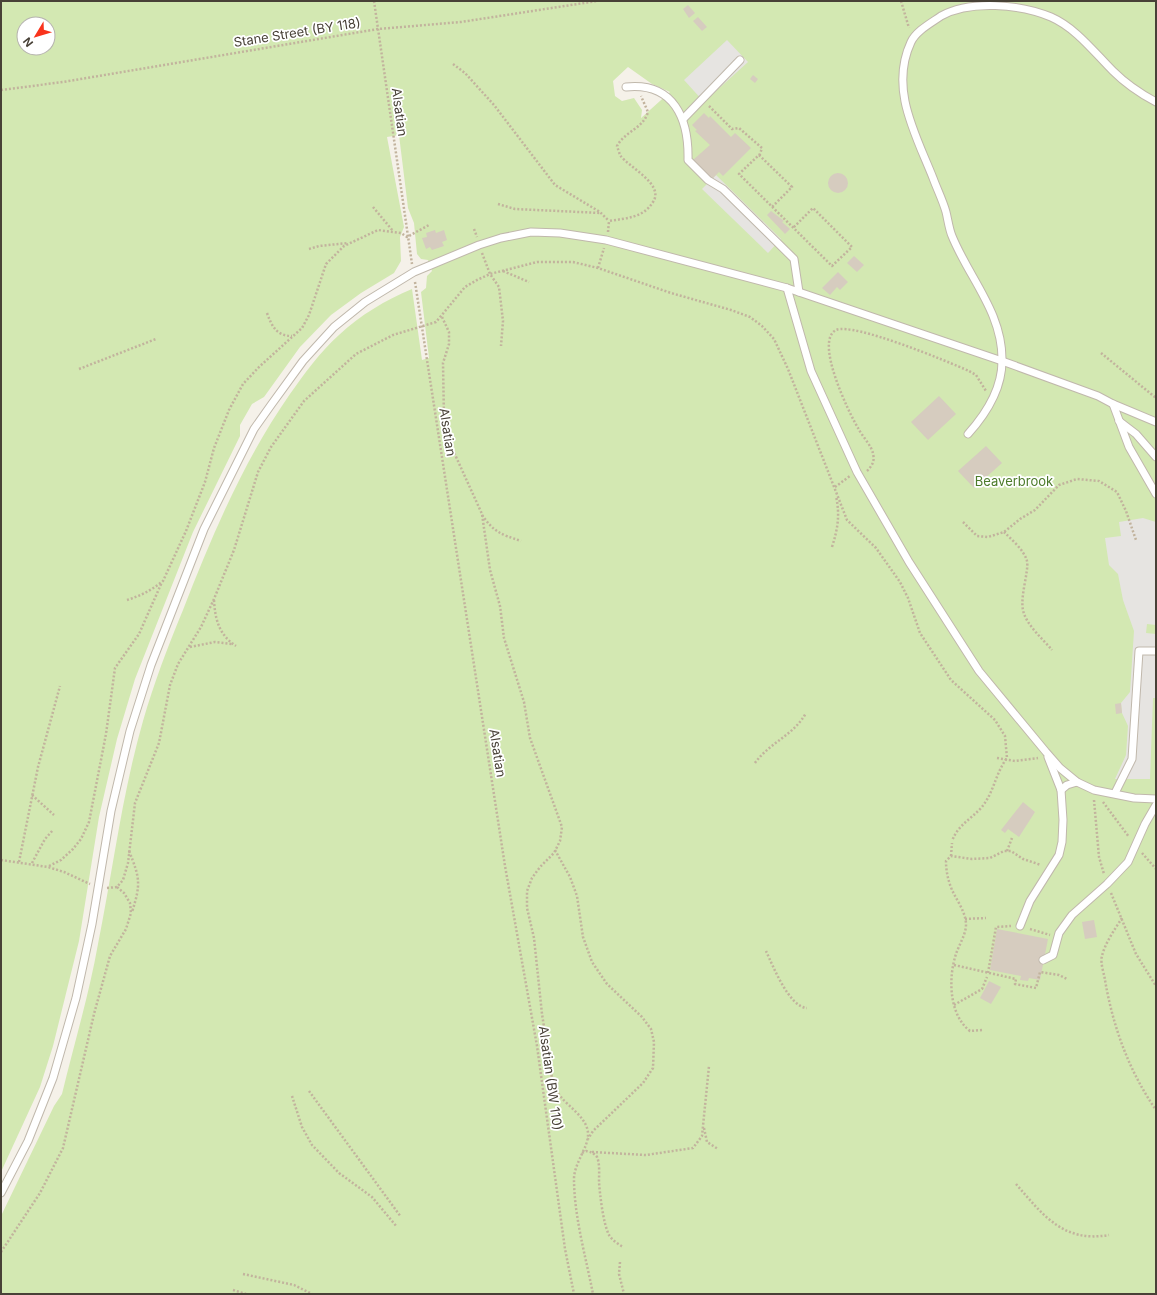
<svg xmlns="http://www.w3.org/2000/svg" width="1157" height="1295" viewBox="0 0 1157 1295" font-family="Inter,sans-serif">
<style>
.green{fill:#d3e8b2;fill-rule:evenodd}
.parking{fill:#e6e4e1}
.building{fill:#d6ccbf}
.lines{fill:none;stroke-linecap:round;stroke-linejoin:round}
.lane-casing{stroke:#c0b8ac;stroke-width:9}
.path{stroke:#c2b39d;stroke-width:2.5;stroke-dasharray:2 2;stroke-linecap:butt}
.lane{stroke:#fff;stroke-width:7}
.labels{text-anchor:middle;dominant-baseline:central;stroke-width:3.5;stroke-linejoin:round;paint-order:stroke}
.street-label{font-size:13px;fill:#484137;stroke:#fff}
.park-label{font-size:13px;fill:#4c7b2a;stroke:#fff}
</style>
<rect width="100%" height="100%" fill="#f5f1e9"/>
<path class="green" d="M1,1h1155v1293h-1155v-78l53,-110 8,-12c12,-50 27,-99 36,-150 15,-74 24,-150 45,-223 11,-38 25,-75 40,-111 29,-75 61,-150 107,-216 15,-21 30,-42 49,-59 21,-20 47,-35 73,-46l10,71 7,-2 -8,-66 5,-4 1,-12 5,-5 -4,-11 -7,-1 -4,-5 -3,-31 -6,-15 -9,-73 -12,2 17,90 -4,10 1,24 -7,12 -33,20 -30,22 -31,32 -36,50 -12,7 -12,21v11l-47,96 -58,147 -18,60 -18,78 -20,124 -26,105 -13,41 -39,85zM24,24h24v24h-24zM628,67l24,17 18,8 -29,26 1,-8 -8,-12 -12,3 -7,-5 -2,-15z"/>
<g class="parking">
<path d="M727,40l21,22 -44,40 -20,-22z"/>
<path d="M716,175l65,64 -13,14 -66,-64z"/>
<path d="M1143,518l13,4v103l-9,-1 -1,9 10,1v64h-3l-3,81h-35l11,-24 2,-29 -6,-13 -1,-10 9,-11 4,-61 -11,-31 -5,-26 -9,-9 -4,-27 16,-2 -2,-14z"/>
</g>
<g class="building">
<path d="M688,5l7,8 -6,5 -6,-9z"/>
<path d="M698,17l9,10 -5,4 -9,-10z"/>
<path d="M753,75l5,4 -3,4 -5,-4z"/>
<path d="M704,113l5,5 1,-2 21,21 4,-4 16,15 -28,28 -4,-4 -7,7 -19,-19 17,-15 -15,-14 2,-1 -5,-5z"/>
<circle cx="838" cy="183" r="10"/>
<path d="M771,211l13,10 -2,1 8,7 -5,5 -18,-19z"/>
<path d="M435,230l1,3 8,-3 3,10 -5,2 2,4 -12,4 -2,-3 -4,2 -4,-11 5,-1 -1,-4z"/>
<path d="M854,256l10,9 -7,7 -10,-9z"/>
<path d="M838,272l10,10 -8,8 -3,-3 -7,8 -8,-7z"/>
<path d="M939,396l17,18 -28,26 -17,-18z"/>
<path d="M986,446l16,17 -28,25 -16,-17z"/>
<path d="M1121,703l1,10 -6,1 -1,-10z"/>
<path d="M1023,802l12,10 -16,25 -11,-8 -3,4 -4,-3z"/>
<path d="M1094,920l3,17 -12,2 -3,-17z"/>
<path d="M997,929l51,10 -8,41 -11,-2 -1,3 -8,-1 1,-4 -31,-6z"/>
<path d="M989,981l12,6 -10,17 -11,-6z"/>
</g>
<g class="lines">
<defs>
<g id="lane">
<path d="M626,87c48,-5 63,32 62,73l20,20 15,9 71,70 5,33"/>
<path d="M683,119l57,-59"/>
<path d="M787,288l24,83 46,101 52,90 70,109 67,81 14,16 17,14 17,8 40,8 22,1"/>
<path d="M1113,404l16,43 27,47"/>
<path d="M1119,421l17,13 20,23"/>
<path d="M968,434c18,-20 34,-44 34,-73 1,-48 -33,-83 -50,-125 -3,-7 -4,-16 -6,-24 -3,-11 -9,-23 -13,-34 -17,-43 -44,-89 -22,-136 5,-11 20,-19 30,-26 29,-16 79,-12 110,1 25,11 43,35 62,54 12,12 28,23 43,31"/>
<path d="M1061,790l6,-5 10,-3"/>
<path d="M1115,793l17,-34 7,-108h17"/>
<path d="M1020,926l10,-25 29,-46 3,-13 1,-22 -2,-30 -13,-33"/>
<path d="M1043,960l10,-5 6,-22 13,-18 35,-31 21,-22 17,-38 11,-19"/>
<path d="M1,1193l27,-52 25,-63 23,-80 16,-74 19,-113 19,-80 21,-66 53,-136 50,-100 17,-24 32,-44 31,-34 31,-25 49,-30 65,-27 22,-7 30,-6 29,1 46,7 181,48 215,73 96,35 15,8 43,18"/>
</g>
</defs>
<use href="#lane" class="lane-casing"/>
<g class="path">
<path d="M374,1l38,263"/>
<path d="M901,1l8,27"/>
<path d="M453,64l12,9 29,32 61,80 45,27 9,9"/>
<path d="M1,90l62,-8 315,-53 83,-7 136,-21"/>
<path d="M709,106l23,23 7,-1 23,20 -2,6 -21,20 93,92 20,-19 -39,-39 -20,20"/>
<path d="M759,155l33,32 -20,20"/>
<path d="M498,204l17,5 86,4"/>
<path d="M373,207l20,24"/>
<path d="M474,229l3,8"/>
<path d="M608,232l1,-11c18,-3 34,-3 44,-19 12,-18 -25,-35 -33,-47 -1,-3 -2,-6 -3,-9 8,-15 26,-17 31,-34l-7,-16"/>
<path d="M309,249l10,-3 29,-3"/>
<path d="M482,253l8,21 9,13 4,34 -2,25"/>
<path d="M598,268l6,-20"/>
<path d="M503,271l26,11"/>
<path d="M415,282l90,584 32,180 28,203 9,45"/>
<path d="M267,313c5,14 10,23 25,23"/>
<path d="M442,317l7,15v12l-6,19 1,56 8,29 30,66 8,56 10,36 4,32 20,64 6,36 32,89 -2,14 -6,12 -14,14 -8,11 -5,13v17l7,30 8,76 10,64c2,7 4,13 9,19 8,10 26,21 27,36 1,14 -14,30 -14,46 0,37 12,79 19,115"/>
<path d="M1101,353l55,45"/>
<path d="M79,369l77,-30"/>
<path d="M867,471c5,-5 8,-10 6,-17 -1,-8 -11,-18 -15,-26 -9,-15 -44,-87 -22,-98 17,-8 113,32 133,41l7,4 10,16"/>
<path d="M835,487l15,-11"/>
<path d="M482,515c12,17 18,19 39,26"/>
<path d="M963,522l14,14 11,1 16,-5 16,-13 15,-9 24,-25 18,-6 22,2 18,11 9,19 10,29"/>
<path d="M1004,532c8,8 20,18 23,29 2,10 -7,35 -4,49 3,15 20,29 29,40"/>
<path d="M832,547c6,-19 8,-32 4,-51"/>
<path d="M127,600c13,-4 25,-10 36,-19l23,-50 19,-49 9,-34 15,-38 14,-26 16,-17 43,-39 7,-13 17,-51 18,-18 34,-16 23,3 6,4 22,-12"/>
<path d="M214,600c1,19 5,35 22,46"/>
<path d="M190,647l25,-5 17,2"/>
<path d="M997,758l18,3 23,-3"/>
<path d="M755,763c14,-20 39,-28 51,-50"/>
<path d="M32,795l22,20"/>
<path d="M1094,800l5,57 5,17"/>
<path d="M1103,802l26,35"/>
<path d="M555,850l15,27 7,19 6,41 9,25 15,22 35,33 9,12 3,13 -1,26 -10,15 -50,48 -5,8"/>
<path d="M129,851c11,27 12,33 3,61"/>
<path d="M1007,851l5,-13"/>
<path d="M1142,853l14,16"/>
<path d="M951,856l1,-13"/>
<path d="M1,860l47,7 16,5 26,12"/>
<path d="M19,862l19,-95 22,-81"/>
<path d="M32,863l13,-24 8,-9"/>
<path d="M49,866l12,-6 12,-11 8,-10 8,-17 17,-88 9,-66 24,-34 23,-52"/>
<path d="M107,888l10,-1 6,-7 5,-17 7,-60 24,-60 11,-58 8,-21 23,-37 13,-28 20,-49 24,-78 13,-25 33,-46 52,-47 37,-19 43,-13 29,-35 12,-7 13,-6 47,-12h36l25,6 73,25 60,17 19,7 12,9 12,13 14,30 59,151 29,28 24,34 8,16 12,35 31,47 44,40 10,16 2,22c-12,16 -13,35 -26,50 -11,12 -23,17 -29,33"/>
<path d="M1111,893l25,61 20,32"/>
<path d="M1122,918c-7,11 -17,25 -20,38 -2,7 2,17 3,24 8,47 24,91 51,130"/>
<path d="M965,919l21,-1"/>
<path d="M1030,929l20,6"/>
<path d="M766,951c7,15 23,56 41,57"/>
<path d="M954,965l62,14 -1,5 21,4 4,-16 19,3 8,4"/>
<path d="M988,973l8,-46 15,-1"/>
<path d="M954,1005l28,-16 5,-12"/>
<path d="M982,1030l-12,1c-21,-16 -22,-53 -14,-77 3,-9 10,-20 10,-29 0,-13 -9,-24 -14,-35 -4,-10 -6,-19 -6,-29l5,-5 21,3 18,-1 14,-7h7l12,8 18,6"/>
<path d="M309,1091l92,126"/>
<path d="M292,1096l10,31 10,18 27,28 33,24 25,30"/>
<path d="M704,1128l3,14 11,7"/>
<path d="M592,1152l54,3 47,-7 9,-12 7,-70"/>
<path d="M582,1153l4,-2c5,1 8,2 11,6 3,7 2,17 2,25 1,13 4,41 10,53 3,5 9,9 14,12"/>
<path d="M1016,1184c27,31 47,59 93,51"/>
<path d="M1,1252l39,-59 23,-45 31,-134 16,-58 16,-27 5,-16 -1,-10 -6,-10 -7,-6"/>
<path d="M620,1262l-1,12 5,20"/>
<path d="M243,1274l51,11 18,9"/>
<path d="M233,1290l13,4"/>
</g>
<use href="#lane" class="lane"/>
</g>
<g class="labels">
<g class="street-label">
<text transform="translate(297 32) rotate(-9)">Stane Street (BY 118)</text>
<text transform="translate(400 112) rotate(82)">Alsatian</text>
<text transform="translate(448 432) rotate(81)">Alsatian</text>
<text transform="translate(498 753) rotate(81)">Alsatian</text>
<text transform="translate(551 1078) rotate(82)">Alsatian (BW 110)</text>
</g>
<g class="park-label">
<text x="1014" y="481">Beaverbrook</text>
</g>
</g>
<rect width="1157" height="1295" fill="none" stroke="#484137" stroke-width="4"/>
<g transform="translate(36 36) rotate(232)"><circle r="19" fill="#ffffff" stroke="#b6b3af"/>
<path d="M0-3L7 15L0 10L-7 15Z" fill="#f9331c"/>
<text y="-6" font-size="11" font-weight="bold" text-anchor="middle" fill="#484137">N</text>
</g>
</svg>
